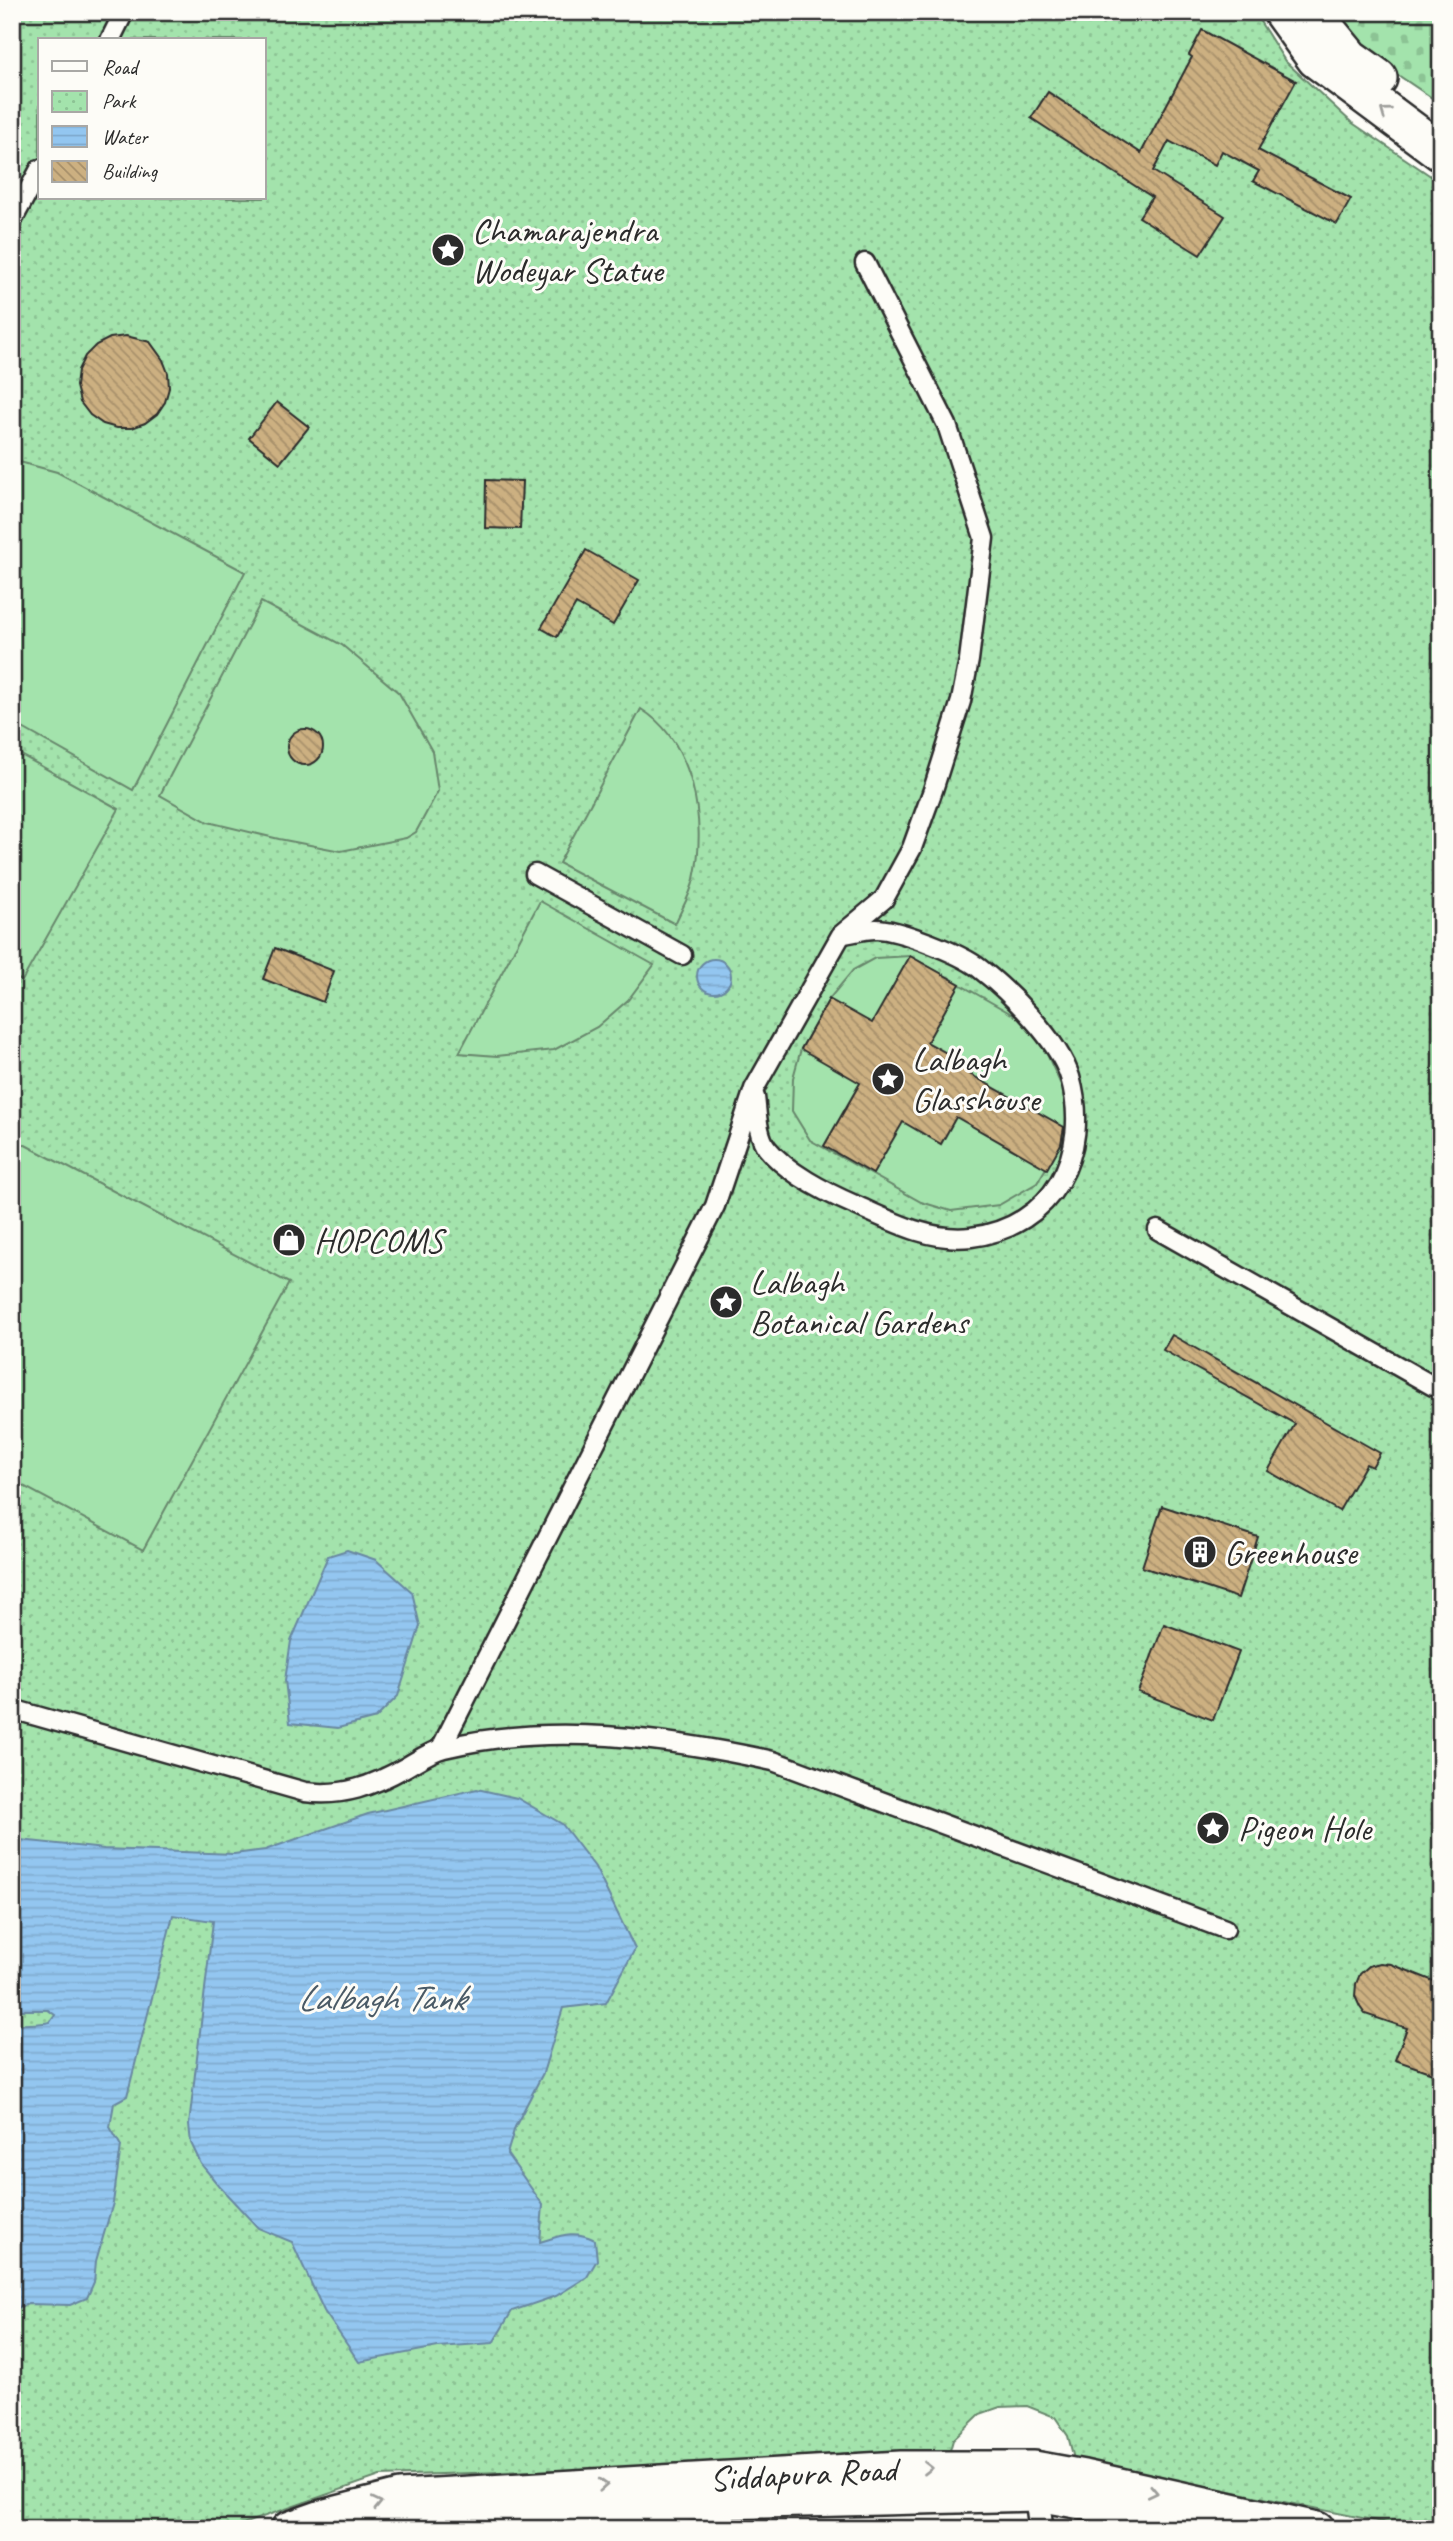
<svg xmlns="http://www.w3.org/2000/svg" width="1453" height="2541" viewBox="0 0 1453 2541" font-family="Caveat,sans-serif">
<style>
.cemetery{fill:url(#cemetery-stones);stroke:#67876c;stroke-width:2}
.park{fill:url(#park-dots);stroke:#67876c;stroke-width:2;fill-rule:evenodd}
.garden{fill:#a3e3ac;stroke:#67876c;stroke-width:2}
.water{fill:url(#water-rules);stroke:#6988a1;stroke-width:2}
.building{fill:url(#building-back-hatch);stroke:#2b2b2b;stroke-width:2}
.lines{fill:none;stroke-linecap:round;stroke-linejoin:round}
.pedestrian-casing{stroke:#2b2b2b;stroke-width:23}
.minor-casing{stroke:#2b2b2b;stroke-width:28}
.secondary-casing{stroke:#2b2b2b;stroke-width:38}
.primary-casing{stroke:#2b2b2b;stroke-width:42}
.pedestrian{stroke:#fdfcf7;stroke-width:18}
.minor{stroke:#fdfcf7;stroke-width:23}
.secondary{stroke:#fdfcf7;stroke-width:33}
.primary{stroke:#fdfcf7;stroke-width:37}
.oneway{stroke:#9e9e9b}
.labels{text-anchor:middle;dominant-baseline:central;stroke-width:6;stroke-linejoin:round;paint-order:stroke}
.poi-label{font-size:35px;fill:#2b2b2b;stroke:#fdfcf7;text-anchor:start}
.street-label{font-size:35px;fill:#2b2b2b;stroke:#fdfcf7}
.water-label{font-size:37px;font-style:italic;fill:#4a5a66;stroke:#fdfcf7}
</style>
<defs>
<pattern id="cemetery-stones" width="16" height="16" patternUnits="userSpaceOnUse" patternTransform="scale(1.75)"><rect width="16" height="16" fill="#a3e3ac"/><path d="M2 7V4a2 2 0 0 1 4 0v3zM10 15v-3a2 2 0 0 1 4 0v3z" fill="#8cc394"/></pattern>
<pattern id="park-dots" width="8" height="8" patternUnits="userSpaceOnUse" patternTransform="scale(1.75)"><rect width="8" height="8" fill="#a3e3ac"/><path d="M2 2h.1M6 6h.1" fill="none" stroke="#8cc394" stroke-width="1.8" stroke-linecap="round"/></pattern>
<pattern id="water-rules" width="6" height="5" patternUnits="userSpaceOnUse" patternTransform="scale(1.75)"><rect width="6" height="5" fill="#93c6f0"/><path d="M0 2.5h6" fill="none" stroke="#7faace"/></pattern>
<pattern id="building-back-hatch" width="6" height="6" patternUnits="userSpaceOnUse" patternTransform="scale(1.75)"><rect width="6" height="6" fill="#ccb081"/><path d="M-1 5l2 2M0 0l6 6M5-1l2 2" fill="none" stroke="#a68f6a"/></pattern>
</defs>
<rect width="100%" height="100%" fill="#fdfcf7"/>
<filter id="ink" filterUnits="userSpaceOnUse"><feTurbulence type="fractalNoise" baseFrequency=".0143" numOctaves="2"/><feDisplacementMap in="SourceGraphic" scale="14" xChannelSelector="R" yChannelSelector="G"/><feConvolveMatrix kernelMatrix="1 2 1 2 8 2 1 2 1" color-interpolation-filters="sRGB"/></filter>
<g filter="url(#ink)">
<path class="cemetery" d="M1332,12h109v92l-83,-56z"/>
<path class="park" d="M12,12h1242l31,49 66,61 90,61v2346h-25l-342,-70 -6,-23 -13,-19 -28,-11 -27,1 -20,7 -27,26 -5,17 -568,19 -152,53h-216zM40,40h224v158h-224z"/>
<g class="garden">
<path d="M12,460l45,12 188,100 -112,218 -121,-68z"/>
<path d="M261,602l81,43 57,48 33,58 6,40 -22,41 -10,6 -65,13 -62,-12 -71,-17 -48,-27z"/>
<path d="M641,709c53,33 66,113 53,170 -3,15 -13,31 -19,45l-116,-61z"/>
<path d="M12,750l107,59 -97,172 -10,-5z"/>
<path d="M540,901l114,64 -26,35 -31,27 -43,23 -57,6 -38,-3z"/>
<path d="M910,956l112,64 24,32 16,35 7,43 -32,53 -38,22 -48,6 -30,-9 -111,-62 -18,-29 1,-33 8,-29 28,-50 24,-29 22,-12z"/>
<path d="M12,1138l277,145 -146,267 -131,-70z"/>
</g>
<g class="water">
<circle cx="714" cy="976" r="17"/>
<path d="M347,1550l29,10 36,32 8,34 -22,70 -22,22 -38,10 -48,-5 -5,-43 6,-39 37,-85z"/>
<path d="M477,1789l40,9 45,26 33,43 40,82 -29,54 -43,5 -20,65 -28,54 -8,27 36,51 -3,37c20,-6 34,-13 55,-2l2,20 -10,17 -31,19 -44,15 -19,32 -55,4 -79,15 -35,-51 -32,-69 -34,-14 -39,-42 -18,-22 -10,-21 -2,-18 24,-204 -40,-6 -46,181 -13,7 -4,24 11,19 -8,57 -17,58 -2,21 -7,16 -17,7 -42,-1 -16,6v-285c13,-2 25,0 38,-3l5,-7 -7,-5h-36v-171l92,10 130,5 31,-4 103,-36z"/>
</g>
<g class="building">
<path d="M1202,30l94,51 -38,69 93,49 -14,25 -84,-43 6,-10 -37,-20 -7,14 -46,-24 -16,30 72,45 -25,39 -61,-38 13,-20 -121,-79 17,-26 93,61 51,-96 -3,-2z"/>
<path d="M126,336l24,6 13,18 5,13 1,15 -4,14 -8,12 -12,9 -13,5h-15l-14,-4 -13,-9 -10,-13 -4,-16 2,-16 7,-14 11,-11 14,-7z"/>
<path d="M277,402l32,25 -29,36 -31,-25z"/>
<path d="M486,480l36,1 -2,48 -35,-1z"/>
<path d="M586,550l53,30 -26,45 -37,-21 -19,33 -16,-9z"/>
<circle cx="305" cy="747" r="18"/>
<path d="M275,948l59,23 -11,31 -60,-23z"/>
<path d="M910,956l50,28 -33,58 46,26 -3,6 94,53 -3,17 -14,25 -91,-52 -15,27 -38,-22 -30,52 -49,-28 36,-63 -59,-34 28,-50 43,24z"/>
<path d="M1172,1335l208,118 -8,14 -6,-3 -27,47 -71,-40 27,-47 -132,-74z"/>
<path d="M1162,1506l96,31 -20,61 -96,-31z"/>
<path d="M1164,1624l75,28 -26,68 -75,-28z"/>
<path d="M1380,1963l11,1 50,20v92l-46,-16 12,-32 -42,-14 -5,-7 -5,-11 1,-12 4,-10 9,-8z"/>
</g>
<g class="lines">
<defs>
<g id="pedestrian">
<path d="M110,40l14,-28"/>
<path d="M12,221l28,-52"/>
<path d="M535,874l147,81"/>
<path d="M755,1097c2,15 2,38 12,51 19,24 60,45 88,57 36,16 75,37 116,32 82,-10 121,-84 99,-160 -11,-36 -61,-86 -91,-109 -18,-14 -80,-39 -103,-39 -10,0 -21,3 -31,5"/>
<path d="M1158,1230l275,156"/>
<path d="M12,1709l293,83c39,5 67,-6 101,-25 12,-7 25,-16 38,-19 106,-26 223,-10 329,13l452,168"/>
<path d="M441,1748l274,-542 39,-117 87,-154 43,-36 28,-51 21,-58 28,-89 8,-41 15,-122 -37,-113 -82,-162"/>
</g>
<g id="minor">
<path d="M1035,2482l6,47"/>
<path d="M711,2529l13,-38"/>
</g>
<g id="secondary">
<path d="M288,2529l34,-12 78,-20 501,-29h133l50,9 233,52"/>
<path d="M388,2529l18,-4 314,-23 317,-8 67,12 102,23"/>
</g>
<g id="primary">
<path d="M1282,12l34,47 125,93"/>
<path d="M1312,12l38,46 28,20"/>
</g>
</defs>
<use href="#pedestrian" class="pedestrian-casing"/>
<use href="#minor" class="minor-casing"/>
<use href="#secondary" class="secondary-casing"/>
<use href="#primary" class="primary-casing"/>
<use href="#pedestrian" class="pedestrian"/>
<use href="#minor" class="minor"/>
<use href="#secondary" class="secondary"/>
<use href="#primary" class="primary"/>
</g>
<defs><path id="oneway-chevron" d="M-2-3.5L2.5 0L-2 3.5" fill="none" stroke-width="1.6" stroke-linecap="round" stroke-linejoin="round" transform="scale(1.75)"/></defs>
<g class="oneway">
<use href="#oneway-chevron" transform="translate(1385 112) rotate(-144)"/>
<use href="#oneway-chevron" transform="translate(928 2468)"/>
<use href="#oneway-chevron" transform="translate(603 2485) rotate(-3)"/>
<use href="#oneway-chevron" transform="translate(1153 2492) rotate(12)"/>
<use href="#oneway-chevron" transform="translate(377 2503) rotate(-13)"/>
</g>
</g>
<defs>
<symbol id="sight-disc" viewBox="-11 -11 22 22"><circle r="9.5" fill="#2b2b2b" stroke="#fdfcf7"/><path d="M0-6L1.8-2.2L6-1.7L2.9 1.2L3.7 5.4L0 3.3L-3.7 5.4L-2.9 1.2L-6-1.7L-1.8-2.2Z" fill="#fff"/></symbol>
<symbol id="shop-disc" viewBox="-11 -11 22 22"><circle r="9.5" fill="#2b2b2b" stroke="#fdfcf7"/><path d="M-5-2.5h2.3a2.7 3.5 0 0 1 5.4 0H5L5.5 6h-11ZM-1.5-2.5h3a1.5 2.3 0 0 0-3 0Z" fill="#fff"/></symbol>
<symbol id="building-disc" viewBox="-11 -11 22 22"><circle r="9.5" fill="#2b2b2b" stroke="#fdfcf7"/><path d="M-4-6H4V6H1V3H-1V6H-4ZM-2.5-4.3h1.7v1.8h-1.7ZM.8-4.3h1.7v1.8H.8ZM-2.5-1h1.7V.8h-1.7ZM.8-1h1.7V.8H.8Z" fill="#fff"/></symbol>
</defs>
<g fill-rule="evenodd">
<use href="#sight-disc" x="429" y="231" width="38" height="38"/>
<use href="#sight-disc" x="869" y="1060" width="38" height="38"/>
<use href="#shop-disc" x="270" y="1221" width="38" height="38"/>
<use href="#sight-disc" x="707" y="1283" width="38" height="38"/>
<use href="#building-disc" x="1181" y="1533" width="38" height="38"/>
<use href="#sight-disc" x="1194" y="1809" width="38" height="38"/>
</g>
<g class="labels">
<g class="poi-label">
<text x="472" y="230">Chamarajendra<tspan x="472" dy="40">Wodeyar Statue</tspan></text>
<text x="912" y="1059">Lalbagh<tspan x="912" dy="40">Glasshouse</tspan></text>
<text x="314" y="1240">HOPCOMS</text>
<text x="750" y="1282">Lalbagh<tspan x="750" dy="40">Botanical Gardens</tspan></text>
<text x="1224" y="1552">Greenhouse</text>
<text x="1238" y="1828">Pigeon Hole</text>
</g>
<g class="street-label">
<text transform="translate(803 2474) rotate(-3)">Siddapura Road</text>
</g>
<g class="water-label">
<text x="381" y="1997">Lalbagh Tank</text>
</g>
</g>
<rect width="1453" height="2541" fill="none" stroke="#fdfcf7" stroke-width="42"/>
<rect x="21" y="21" width="1411" height="2499" fill="none" stroke="#2b2b2b" stroke-width="2.5" filter="url(#ink)"/>
<rect x="38" y="38" width="228" height="161" fill="#fdfcf7" stroke="#a9a8a5" stroke-width="2"/>
<rect x="52" y="61" width="35" height="10" fill="#fdfcf7" stroke="#a9a8a5" stroke-width="2"/>
<text x="102" y="74" font-size="21" fill="#2b2b2b">Road</text>
<rect x="52" y="91" width="35" height="21" fill="url(#park-dots)" stroke="#a9a8a5" stroke-width="2"/>
<text x="102" y="108" font-size="21" fill="#2b2b2b">Park</text>
<rect x="52" y="126" width="35" height="21" fill="url(#water-rules)" stroke="#a9a8a5" stroke-width="2"/>
<text x="102" y="144" font-size="21" fill="#2b2b2b">Water</text>
<rect x="52" y="161" width="35" height="21" fill="url(#building-back-hatch)" stroke="#a9a8a5" stroke-width="2"/>
<text x="102" y="178" font-size="21" fill="#2b2b2b">Building</text>
</svg>
